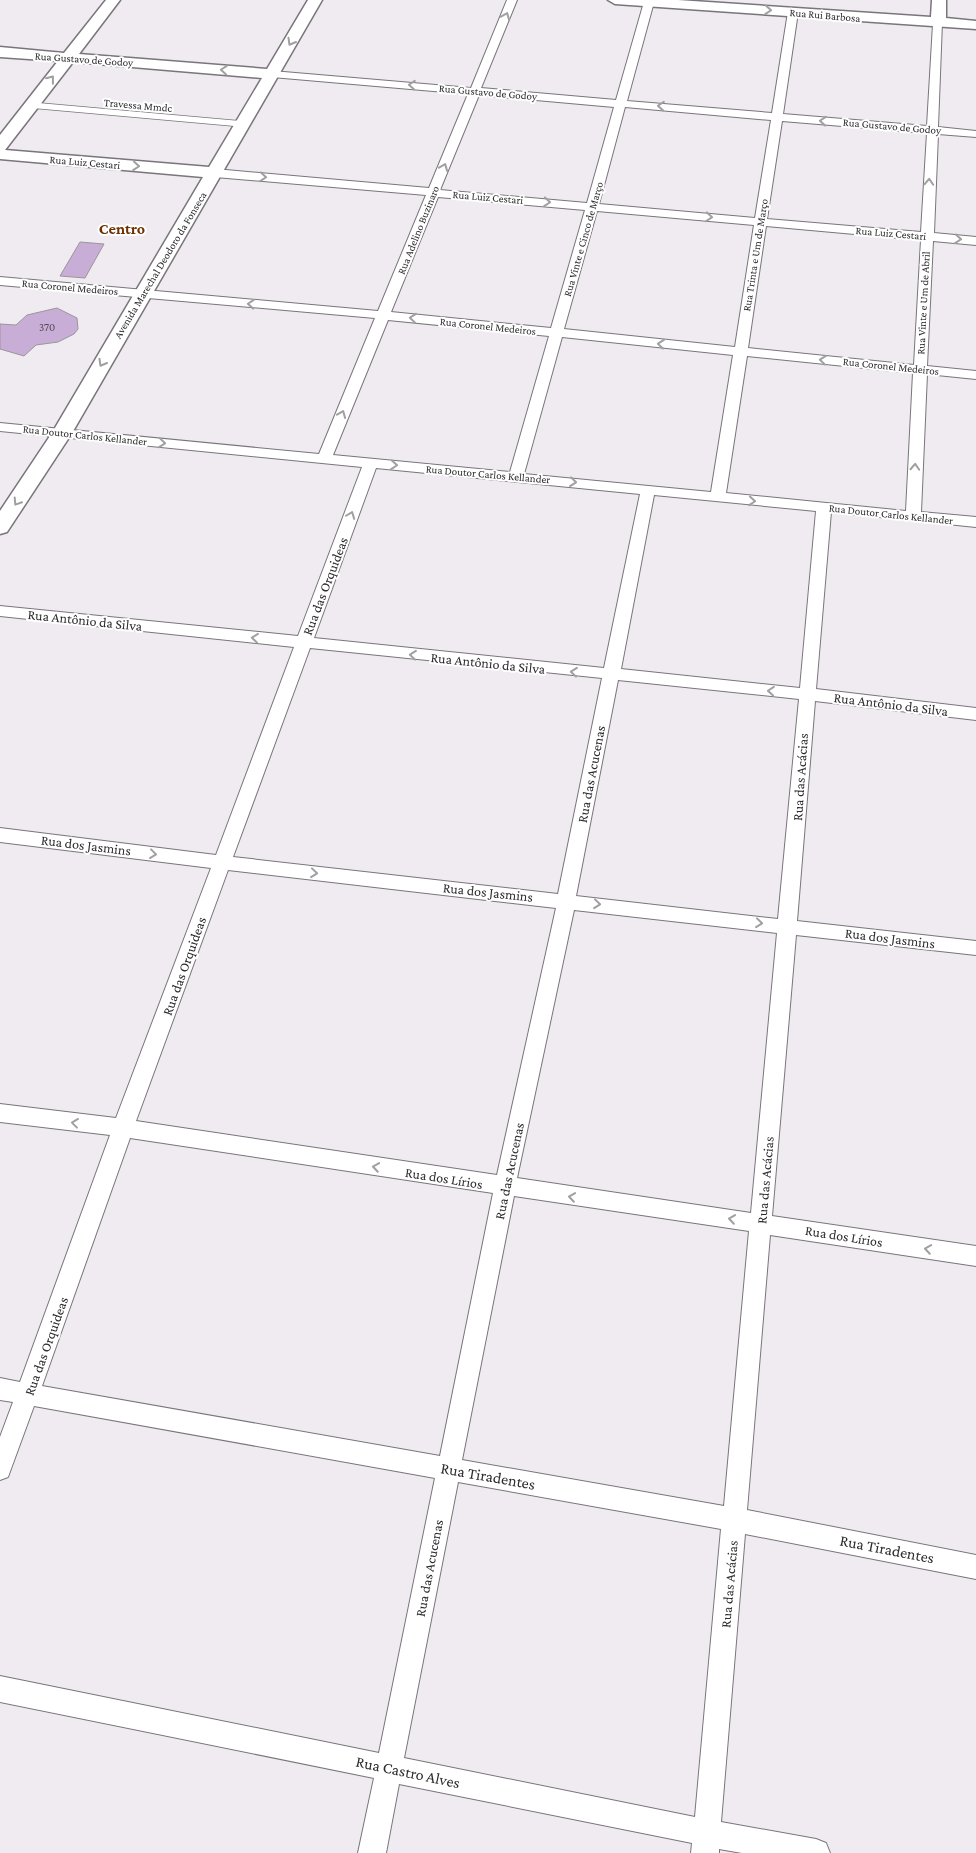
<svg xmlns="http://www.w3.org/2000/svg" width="976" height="1853" viewBox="0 0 976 1853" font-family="'Crimson Pro',serif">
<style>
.building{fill:#c8add6;stroke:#99969b}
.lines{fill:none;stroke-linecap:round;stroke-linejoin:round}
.lane-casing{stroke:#79757b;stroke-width:7}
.street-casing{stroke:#79757b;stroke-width:2}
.secondary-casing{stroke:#79757b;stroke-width:3}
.lane{stroke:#fff;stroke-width:5.5}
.street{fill:#fff;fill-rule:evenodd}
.secondary{fill:#fff;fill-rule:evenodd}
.oneway{stroke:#a0a0a1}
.labels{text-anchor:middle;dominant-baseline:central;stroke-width:4;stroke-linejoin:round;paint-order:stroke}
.far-street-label{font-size:11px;fill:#2d2b2e;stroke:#fff}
.number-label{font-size:11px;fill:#544c58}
.street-label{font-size:14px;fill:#2d2b2e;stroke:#fff}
.far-district-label{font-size:16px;font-weight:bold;fill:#6e3202;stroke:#fff}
.near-street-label{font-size:16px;fill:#2d2b2e;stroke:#fff}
</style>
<rect width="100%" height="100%" fill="#efebf1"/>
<g class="building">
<path d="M80,242l24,2 -19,34 -25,-2z"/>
<path d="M57,308l20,10 1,11 -4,5 -16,8 -22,3 -12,11 -24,-7v-25l16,1 11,-10z"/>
</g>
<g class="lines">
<defs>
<path id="lane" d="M30,105l213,19"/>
<path id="street" d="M507,0h10l-36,88 135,12 28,-98 9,-2 1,2 -27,99 145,12 16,-101 5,-3 5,3 -15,102 144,12 6,-102 5,-3 4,1 -4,105 38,4v6l-38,-3 -4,99 42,4v8l-43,-4 -6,125 49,5v8l-49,-5 -6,138 55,5v10l-145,-15 -15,177 160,19v12l-161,-19 -18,220 179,20v14l-180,-20 -24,281 204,30v20l-206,-31 -23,275 229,45v24l-231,-45 -24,288 95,17 10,4 4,10h-88l-23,-4v4h-28l1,-10 -293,-59 -13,69h-28l16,-75 -374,-76v-26l379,77 56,-275 -401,-72 -26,71 -8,3v-43l13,-35 -13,-2v-22l20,4 90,-247 -110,-13v-18l116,14 95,-250 -211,-26v-14l216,27 78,-208 -294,-31v-10l298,30 64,-169 -362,-36v-8l319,31 56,-136 -375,-33v-8l378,34 48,-116 -211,-18 -6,-4 6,-4 214,19 39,-94 -196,-17 -5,-3 5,-3 199,17zM479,95l135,12 -27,96 -147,-13zM625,107l146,13 -16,98 -156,-14zM782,121l145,12 -6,99 -154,-13zM438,197l147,13 -34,118 -160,-16zM597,211l157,14 -19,122 -171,-18zM766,226l155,14 -7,125 -166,-17zM388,320l161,16 -39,136 -177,-17zM562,337l171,18 -22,137 -187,-18zM747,356l166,17 -7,138 -180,-18zM376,468l264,26 -36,174 -290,-30zM654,495l162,16 -16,177 -179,-19zM310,648l292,30 -44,216 -325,-37zM618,680l181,19 -21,220 -202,-23zM228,870l328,38 -59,267 -361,-54zM574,910l203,23 -26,280 -234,-35zM130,1138l363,55 -53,263 -398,-70zM514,1196l235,35 -25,275 -262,-46zM458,1482l263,47 -26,288 -291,-59z"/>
<g id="secondary">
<path d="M106,0h14l-41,54 188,15 41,-69h14l-250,433 -65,99 -7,2v-23l52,-78 151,-256 -203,-18v-24l58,-74 -58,-4v-10l64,6zM73,62l189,16 -53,89 -204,-17z"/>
<path d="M608,0h70l253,17 1,-17h14v18l30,3v8l-361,-25z"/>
</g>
</defs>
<use href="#lane" class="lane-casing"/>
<use href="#street" class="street-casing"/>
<use href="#secondary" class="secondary-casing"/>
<use href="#lane" class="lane"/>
<use href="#street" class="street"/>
<use href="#secondary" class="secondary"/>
</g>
<defs><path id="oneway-chevron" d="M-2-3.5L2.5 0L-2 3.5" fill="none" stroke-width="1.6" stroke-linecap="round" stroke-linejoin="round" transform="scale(1.25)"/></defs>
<g class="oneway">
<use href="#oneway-chevron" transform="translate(768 10) rotate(4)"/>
<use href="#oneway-chevron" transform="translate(506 16) rotate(-68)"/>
<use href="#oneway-chevron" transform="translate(291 42) rotate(120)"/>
<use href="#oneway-chevron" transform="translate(224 70) rotate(-175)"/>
<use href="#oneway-chevron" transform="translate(51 79) rotate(-52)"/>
<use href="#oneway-chevron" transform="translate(412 85) rotate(-176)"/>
<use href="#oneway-chevron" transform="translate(661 106) rotate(-175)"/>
<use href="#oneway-chevron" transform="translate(823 121) rotate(-175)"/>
<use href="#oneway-chevron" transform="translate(136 166) rotate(5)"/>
<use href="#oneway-chevron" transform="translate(444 167) rotate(-68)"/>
<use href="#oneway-chevron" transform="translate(263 177) rotate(5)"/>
<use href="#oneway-chevron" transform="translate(929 182) rotate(-87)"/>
<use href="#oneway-chevron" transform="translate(547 202) rotate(5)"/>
<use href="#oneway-chevron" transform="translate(709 217) rotate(5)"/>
<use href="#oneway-chevron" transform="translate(958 239) rotate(5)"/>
<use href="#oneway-chevron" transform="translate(251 304) rotate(-175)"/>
<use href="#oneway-chevron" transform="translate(413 318) rotate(-174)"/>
<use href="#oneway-chevron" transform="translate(661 344) rotate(-174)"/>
<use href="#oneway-chevron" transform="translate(823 360) rotate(-174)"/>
<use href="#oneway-chevron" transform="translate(102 363) rotate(120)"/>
<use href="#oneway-chevron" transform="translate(342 414) rotate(-68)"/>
<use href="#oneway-chevron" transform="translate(162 443) rotate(6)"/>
<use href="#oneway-chevron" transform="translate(394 465) rotate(5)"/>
<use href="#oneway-chevron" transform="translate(915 467) rotate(-87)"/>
<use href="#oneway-chevron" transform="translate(573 482) rotate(6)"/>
<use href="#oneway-chevron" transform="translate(752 501) rotate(5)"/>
<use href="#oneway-chevron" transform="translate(17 502) rotate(123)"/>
<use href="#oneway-chevron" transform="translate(351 515) rotate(-69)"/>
<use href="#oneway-chevron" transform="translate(255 638) rotate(-174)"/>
<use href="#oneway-chevron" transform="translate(413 655) rotate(-174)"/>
<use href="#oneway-chevron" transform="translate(574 672) rotate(-174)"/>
<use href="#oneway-chevron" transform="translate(771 691) rotate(-175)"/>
<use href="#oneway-chevron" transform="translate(153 854) rotate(7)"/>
<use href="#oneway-chevron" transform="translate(314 873) rotate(6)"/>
<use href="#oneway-chevron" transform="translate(597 904) rotate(6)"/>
<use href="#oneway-chevron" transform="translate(759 923) rotate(6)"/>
<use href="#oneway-chevron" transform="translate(75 1123) rotate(-173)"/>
<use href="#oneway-chevron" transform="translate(376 1167) rotate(-171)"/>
<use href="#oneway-chevron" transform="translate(572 1197) rotate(-172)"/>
<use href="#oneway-chevron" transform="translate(732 1219) rotate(-172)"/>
<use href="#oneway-chevron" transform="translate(928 1249) rotate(-171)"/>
</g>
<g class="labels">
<g class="far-street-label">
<text transform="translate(825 15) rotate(5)">Rua Rui Barbosa</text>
<text transform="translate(84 59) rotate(4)">Rua Gustavo de Godoy</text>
<text transform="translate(488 92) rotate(5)">Rua Gustavo de Godoy</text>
<text transform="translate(138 105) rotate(5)">Travessa Mmdc</text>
<text transform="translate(892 126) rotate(5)">Rua Gustavo de Godoy</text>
<text transform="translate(85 162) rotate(5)">Rua Luiz Cestari</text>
<text transform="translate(488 197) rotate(5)">Rua Luiz Cestari</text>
<text transform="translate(418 230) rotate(-68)">Rua Adelino Buzinaro</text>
<text transform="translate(891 233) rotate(5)">Rua Luiz Cestari</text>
<text transform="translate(583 239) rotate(-74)">Rua Vinte e Cinco de Março</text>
<text transform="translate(755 255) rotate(-81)">Rua Trinta e Um de Março</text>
<text transform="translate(160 265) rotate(-59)">Avenida Marechal Deodoro da Fonseca</text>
<text transform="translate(70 287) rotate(5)">Rua Coronel Medeiros</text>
<text transform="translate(923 303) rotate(-87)">Rua Vinte e Um de Abril</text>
<text transform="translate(488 326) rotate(6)">Rua Coronel Medeiros</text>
<text transform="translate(891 366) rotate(6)">Rua Coronel Medeiros</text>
<text transform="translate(85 435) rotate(6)">Rua Doutor Carlos Kellander</text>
<text transform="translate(488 474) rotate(5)">Rua Doutor Carlos Kellander</text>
<text transform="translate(891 514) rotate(6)">Rua Doutor Carlos Kellander</text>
</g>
<g class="number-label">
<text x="47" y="327">370</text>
</g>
<g class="street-label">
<text transform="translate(325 586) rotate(-69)">Rua das Orquideas</text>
<text transform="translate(85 620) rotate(6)">Rua Antônio da Silva</text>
<text transform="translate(488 663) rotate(6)">Rua Antônio da Silva</text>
<text transform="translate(891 704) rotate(7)">Rua Antônio da Silva</text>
<text transform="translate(591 774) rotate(-79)">Rua das Acucenas</text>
<text transform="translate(800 777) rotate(-86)">Rua das Acácias</text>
<text transform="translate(86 845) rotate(7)">Rua dos Jasmins</text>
<text transform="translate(488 892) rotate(6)">Rua dos Jasmins</text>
<text transform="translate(890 938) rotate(7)">Rua dos Jasmins</text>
<text transform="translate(184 966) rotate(-70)">Rua das Orquideas</text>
<text transform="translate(509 1171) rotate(-78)">Rua das Acucenas</text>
<text transform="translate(444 1178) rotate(9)">Rua dos Lírios</text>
<text transform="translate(765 1180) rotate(-85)">Rua das Acácias</text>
<text transform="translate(844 1236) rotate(9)">Rua dos Lírios</text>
<text transform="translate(46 1346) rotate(-70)">Rua das Orquideas</text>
<text transform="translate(429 1568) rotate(-79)">Rua das Acucenas</text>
<text transform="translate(729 1584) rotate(-85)">Rua das Acácias</text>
</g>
<g class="far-district-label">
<text x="122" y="228">Centro</text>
</g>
<g class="near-street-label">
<text transform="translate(488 1476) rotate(10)">Rua Tiradentes</text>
<text transform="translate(887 1549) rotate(11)">Rua Tiradentes</text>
<text transform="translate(408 1772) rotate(12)">Rua Castro Alves</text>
</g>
</g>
</svg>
